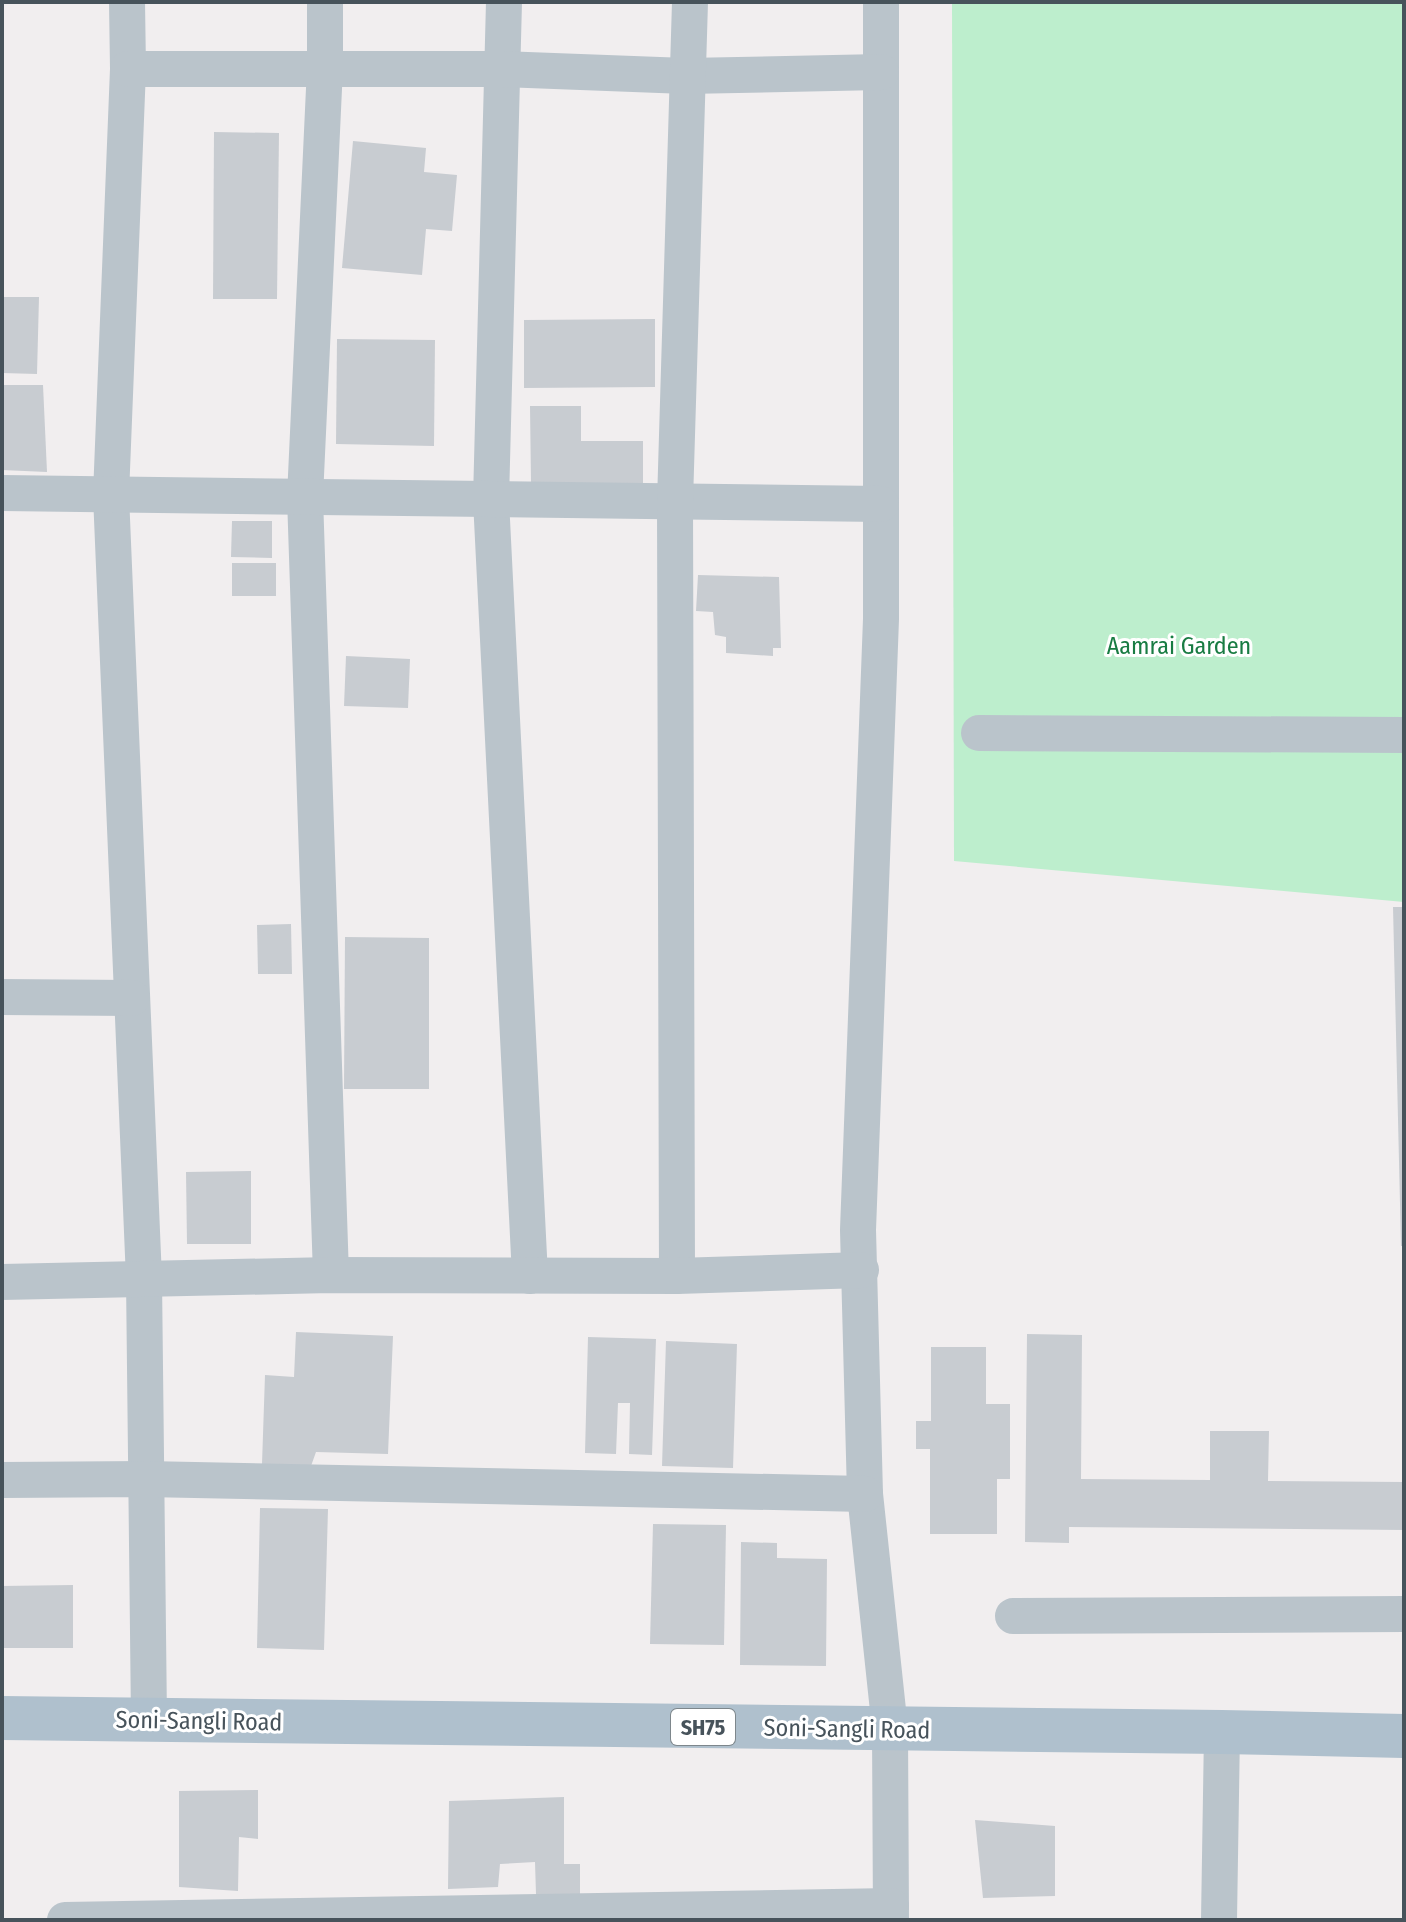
<svg xmlns="http://www.w3.org/2000/svg" width="1406" height="1922" viewBox="0 0 1406 1922" font-family="'Fira Sans Condensed',sans-serif">
<style>
.green{fill:#bdeecd}
.building{fill:#c8ccd1}
.lines{fill:none;stroke-linecap:round;stroke-linejoin:round}
.minor{stroke:#bac4cb;stroke-width:36}
.major{stroke:#afc0cd;stroke-width:44}
.labels{text-anchor:middle;dominant-baseline:central;stroke-width:6;stroke-linejoin:round;paint-order:stroke}
.shield{fill:#fff;stroke:#7e878c;stroke-width:2}
.shield-label{font-size:22px;font-weight:bold;fill:#47535b}
.park-label{font-size:24px;fill:#197c43;stroke:#fff}
.street-label{font-size:24px;fill:#47535b;stroke:#fff}
</style>
<rect width="100%" height="100%" fill="#f1eeef"/>
<path class="green" d="M952,2h452v900l-450,-41z"/>
<g class="building">
<path d="M214,132l65,1 -2,166h-64z"/>
<path d="M353,141l73,7 -2,24 33,3 -5,56 -26,-2 -4,46 -80,-7z"/>
<path d="M2,297h37l-2,77 -35,-1z"/>
<path d="M655,319v68l-131,1v-68z"/>
<path d="M337,339l98,1 -1,106 -98,-2z"/>
<path d="M2,385h41l4,87 -45,-2z"/>
<path d="M530,406h51v35h62v42h-112z"/>
<path d="M232,521h40v37l-41,-1z"/>
<rect x="232" y="563" width="44" height="33"/>
<path d="M698,575l81,2 2,71h-8v8l-47,-3v-16l-11,-2 -2,-23 -17,-1z"/>
<path d="M346,656l64,3 -2,49 -64,-2z"/>
<path d="M1393,907h11v339h-3z"/>
<path d="M291,924l1,50h-34l-1,-49z"/>
<path d="M345,937l84,1v151h-85z"/>
<path d="M251,1171v73h-64l-1,-72z"/>
<path d="M296,1332l97,4 -5,118 -72,-2 -5,14 -49,-2 3,-89 29,2z"/>
<path d="M1027,1334l55,1 -1,144 129,1v-49h59l-1,50 136,1v48l-335,-3v16l-44,-1z"/>
<path d="M588,1337l68,2 -4,116 -23,-1 1,-51h-12l-2,51 -31,-1z"/>
<path d="M666,1341l71,3 -4,124 -71,-2z"/>
<path d="M931,1347h55v57h24v75h-13v55h-67v-85h-14v-28h15z"/>
<path d="M260,1508l68,1 -4,141 -67,-2z"/>
<path d="M653,1524l73,1 -2,120 -74,-1z"/>
<path d="M741,1542l36,1v15l50,1 -1,107 -86,-1z"/>
<path d="M73,1585v63h-71v-62z"/>
<path d="M258,1790v49l-19,-2 -1,54 -59,-4v-96z"/>
<path d="M564,1797v67h16v31l-44,-1 -1,-32 -35,2 -2,23 -50,2 1,-88z"/>
<path d="M975,1820l80,6v70l-72,2z"/>
</g>
<g class="lines">
<g class="minor">
<path d="M127,2l1,67 -17,426 33,784 5,441"/>
<path d="M325,2v65l-20,430 26,778"/>
<path d="M504,2l-13,498 39,776"/>
<path d="M881,2v617l-23,611 7,264 25,235 1,191"/>
<path d="M128,69h374l184,7 195,-4"/>
<path d="M2,493l879,11"/>
<path d="M979,733l425,2"/>
<path d="M2,997l130,1"/>
<path d="M677,1276l-2,-774 15,-500"/>
<path d="M2,1282l329,-7 346,1 184,-6"/>
<path d="M2,1480l144,-1 719,15"/>
<path d="M1013,1616l391,-2"/>
<path d="M65,1920l826,-14"/>
<path d="M1219,1920l3,-188"/>
</g>
<path class="major" d="M2,1718l1220,14 182,4"/>
</g>
<g class="labels">
<rect class="shield" x="671" y="1709" width="64" height="36" rx="6"/>
<g class="shield-label">
<text x="703" y="1727">SH75</text>
</g>
<g class="park-label">
<text x="1179" y="646">Aamrai Garden</text>
</g>
<g class="street-label">
<text transform="translate(199 1721) rotate(1)">Soni-Sangli Road</text>
<text transform="translate(847 1729) rotate(1)">Soni-Sangli Road</text>
</g>
</g>
<rect width="1406" height="1922" fill="none" stroke="#47535b" stroke-width="8"/>
</svg>
